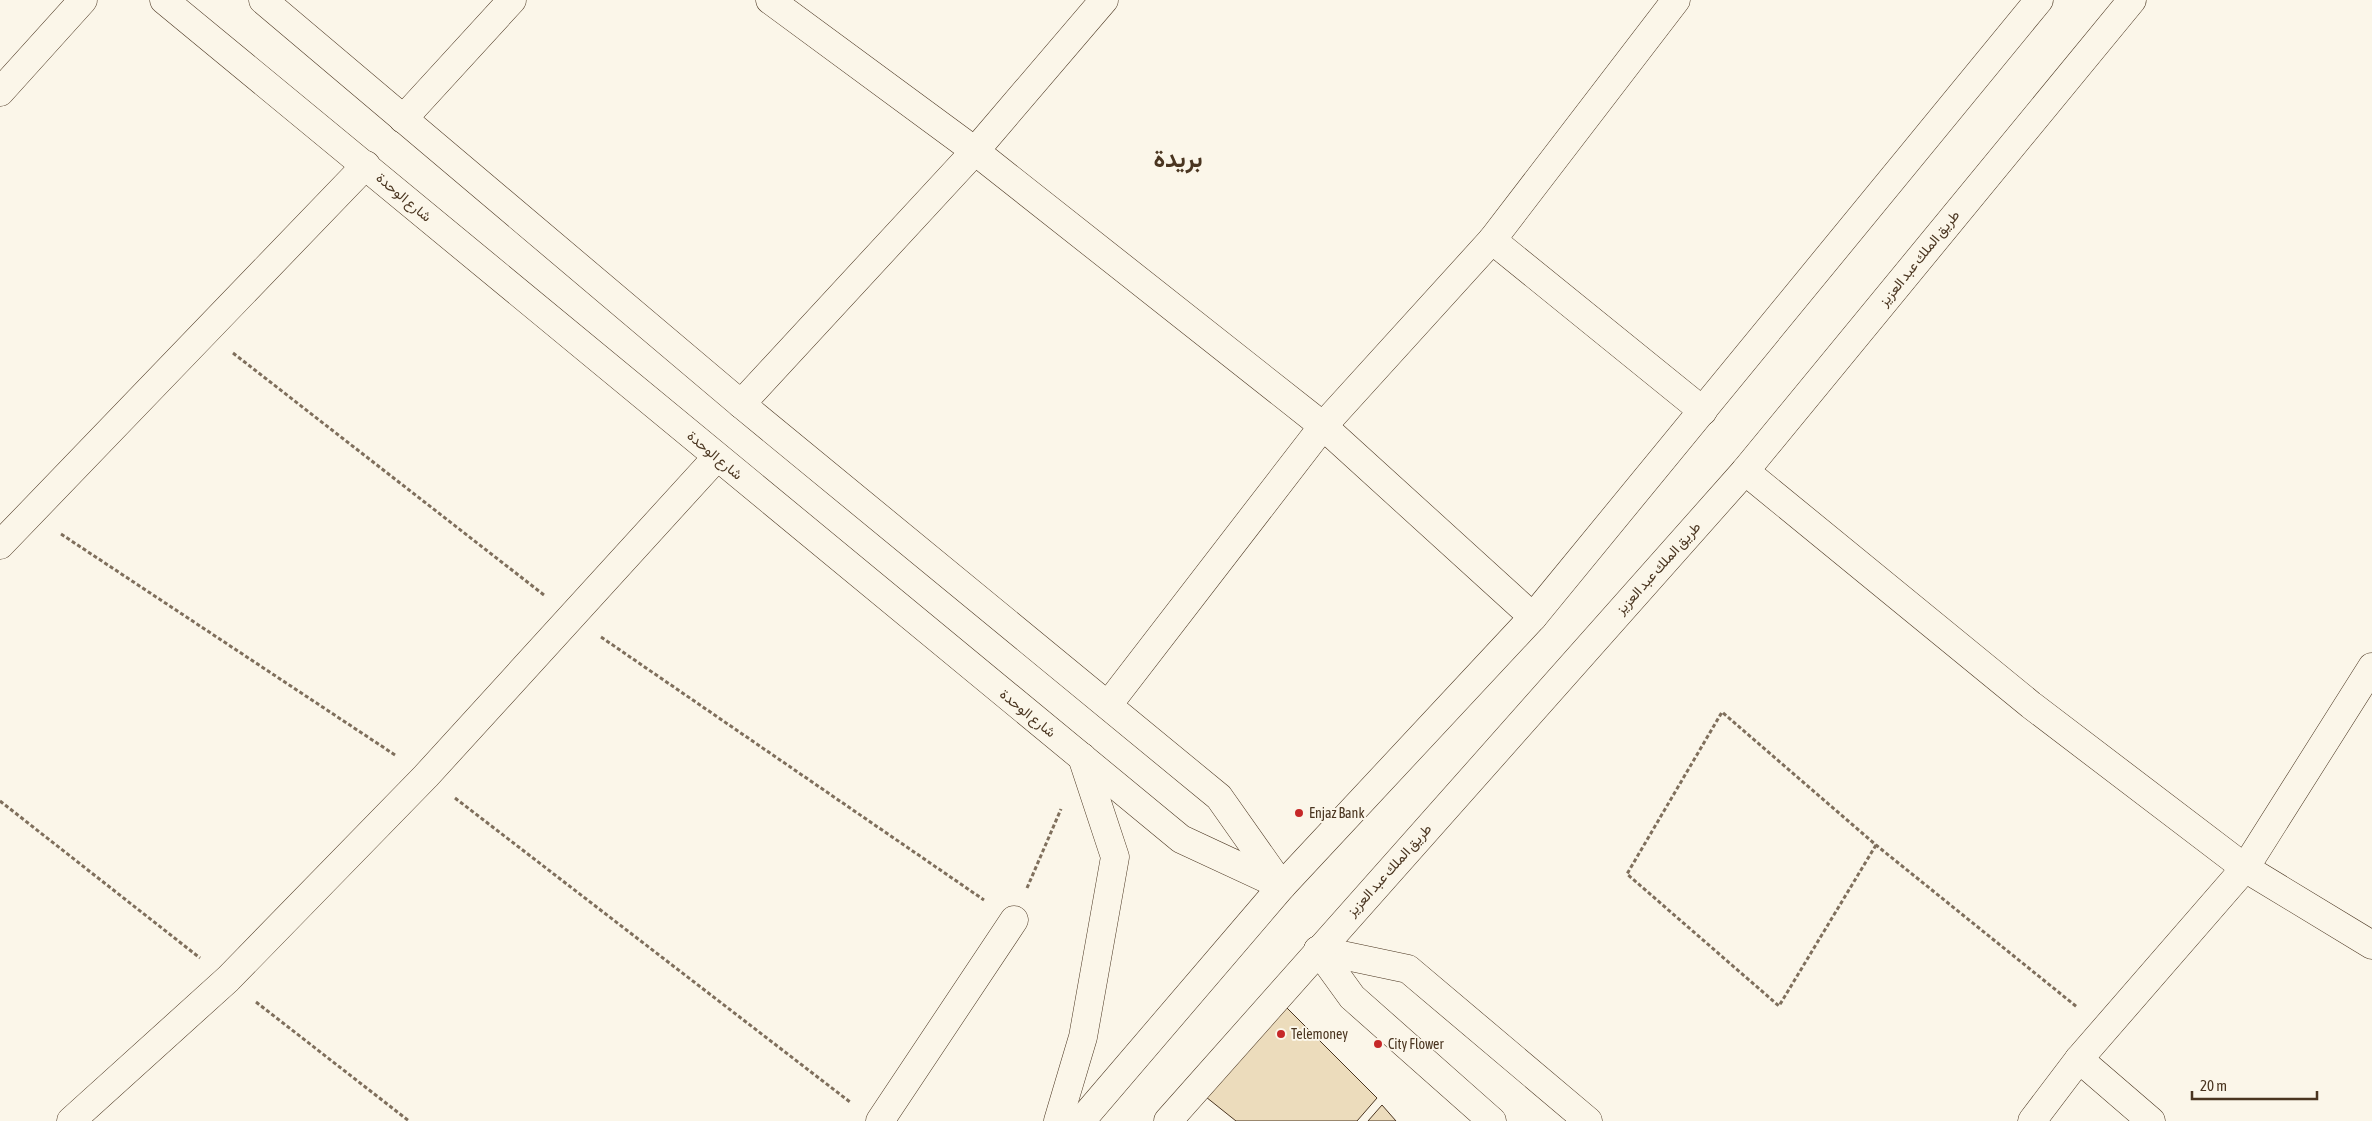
<svg xmlns="http://www.w3.org/2000/svg" width="2372" height="1121" viewBox="0 0 2372 1121" font-family="'Asap Condensed',Vazirmatn,sans-serif">
<style>
.building{fill:#ecdcbc;stroke:#4a3520}
.lines{fill:none;stroke-linecap:round;stroke-linejoin:round}
.minor-casing{stroke:#4a3520;stroke-width:29}
.highway-casing{stroke:#4a3520;stroke-width:29}
.path{stroke:#7f6f5c;stroke-width:3;stroke-dasharray:4 2.5;stroke-linecap:butt}
.minor{stroke:#fbf6e9;stroke-width:28}
.highway{stroke:#fbf6e9;stroke-width:28}
.poi-dot{fill:#c62828;stroke:#fbf6e9;stroke-width:2}
.labels{text-anchor:middle;dominant-baseline:central;stroke-width:4;stroke-linejoin:round;paint-order:stroke}
.street-label{font-size:14px;fill:#4a3520;stroke:#fbf6e9}
.poi-label{font-size:14px;fill:#4a3520;stroke:#fbf6e9;text-anchor:start}
.town-label{font-size:24px;font-weight:bold;fill:#4a3520;stroke:#fbf6e9}
</style>
<rect width="100%" height="100%" fill="#fbf6e9"/>
<g class="building">
<path d="M1287,1008l90,90 -20,23h-121l-40,-32z"/>
<path d="M1382,1105l14,16h-28z"/>
</g>
<g class="lines">
<defs>
<g id="minor">
<path d="M164,0l1017,839 101,47"/>
<path d="M263,0l478,404 478,393 62,88"/>
<path d="M770,0l205,151 348,275 210,191"/>
<path d="M0,92l83,-92"/>
<path d="M403,119l109,-119"/>
<path d="M1492,240l211,171"/>
<path d="M741,404l234,-253 129,-151"/>
<path d="M1745,471l286,234 214,163 127,77"/>
<path d="M0,545l366,-380"/>
<path d="M1108,705l215,-279 169,-186 184,-240"/>
<path d="M1318,950l90,19 180,152"/>
<path d="M1318,950l34,47 140,124"/>
<path d="M2079,1059l72,62"/>
<path d="M71,1121l157,-142 198,-203 291,-319"/>
<path d="M880,1121l134,-201"/>
<path d="M1058,1121l25,-84 32,-180 -33,-100"/>
<path d="M2032,1121l47,-62 166,-191 127,-201"/>
</g>
<g id="highway">
<path d="M1081,1121l201,-235 251,-269 506,-617"/>
<path d="M1168,1121l577,-650 387,-471"/>
</g>
</defs>
<use href="#minor" class="minor-casing"/>
<use href="#highway" class="highway-casing"/>
<g class="path">
<path d="M233,353l311,242"/>
<path d="M61,534l334,221"/>
<path d="M601,637l383,263"/>
<path d="M455,798l395,304"/>
<path d="M0,801l200,157"/>
<path d="M1876,845l-97,161 -152,-132 95,-162 154,133 201,162"/>
<path d="M1027,888l34,-79"/>
<path d="M256,1002l153,119"/>
</g>
<use href="#minor" class="minor"/>
<use href="#highway" class="highway"/>
</g>
<g class="poi-dot">
<circle cx="1299" cy="813" r="5"/>
<circle cx="1281" cy="1034" r="5"/>
<circle cx="1378" cy="1044" r="5"/>
</g>
<g class="labels">
<g class="street-label">
<text transform="translate(404 197) rotate(40)">شارع الوحدة</text>
<text transform="translate(1919 258) rotate(-51)">طريق الملك عبد العزيز</text>
<text transform="translate(715 455) rotate(40)">شارع الوحدة</text>
<text transform="translate(1658 568) rotate(-48)">طريق الملك عبد العزيز</text>
<text transform="translate(1028 713) rotate(39)">شارع الوحدة</text>
<text transform="translate(1389 870) rotate(-48)">طريق الملك عبد العزيز</text>
</g>
<g class="poi-label">
<text x="1309" y="813">Enjaz Bank</text>
<text x="1291" y="1034">Telemoney</text>
<text x="1388" y="1044">City Flower</text>
</g>
<g class="town-label">
<text x="1178" y="158">بريدة</text>
</g>
</g>
<path d="M2192 1091v8h125v-8" fill="none" stroke="#4a3520" stroke-width="2.5"/>
<text x="2200" y="1091" font-size="15" fill="#4a3520" stroke="#fbf6e9" stroke-width="4" paint-order="stroke">20 m</text>
</svg>
